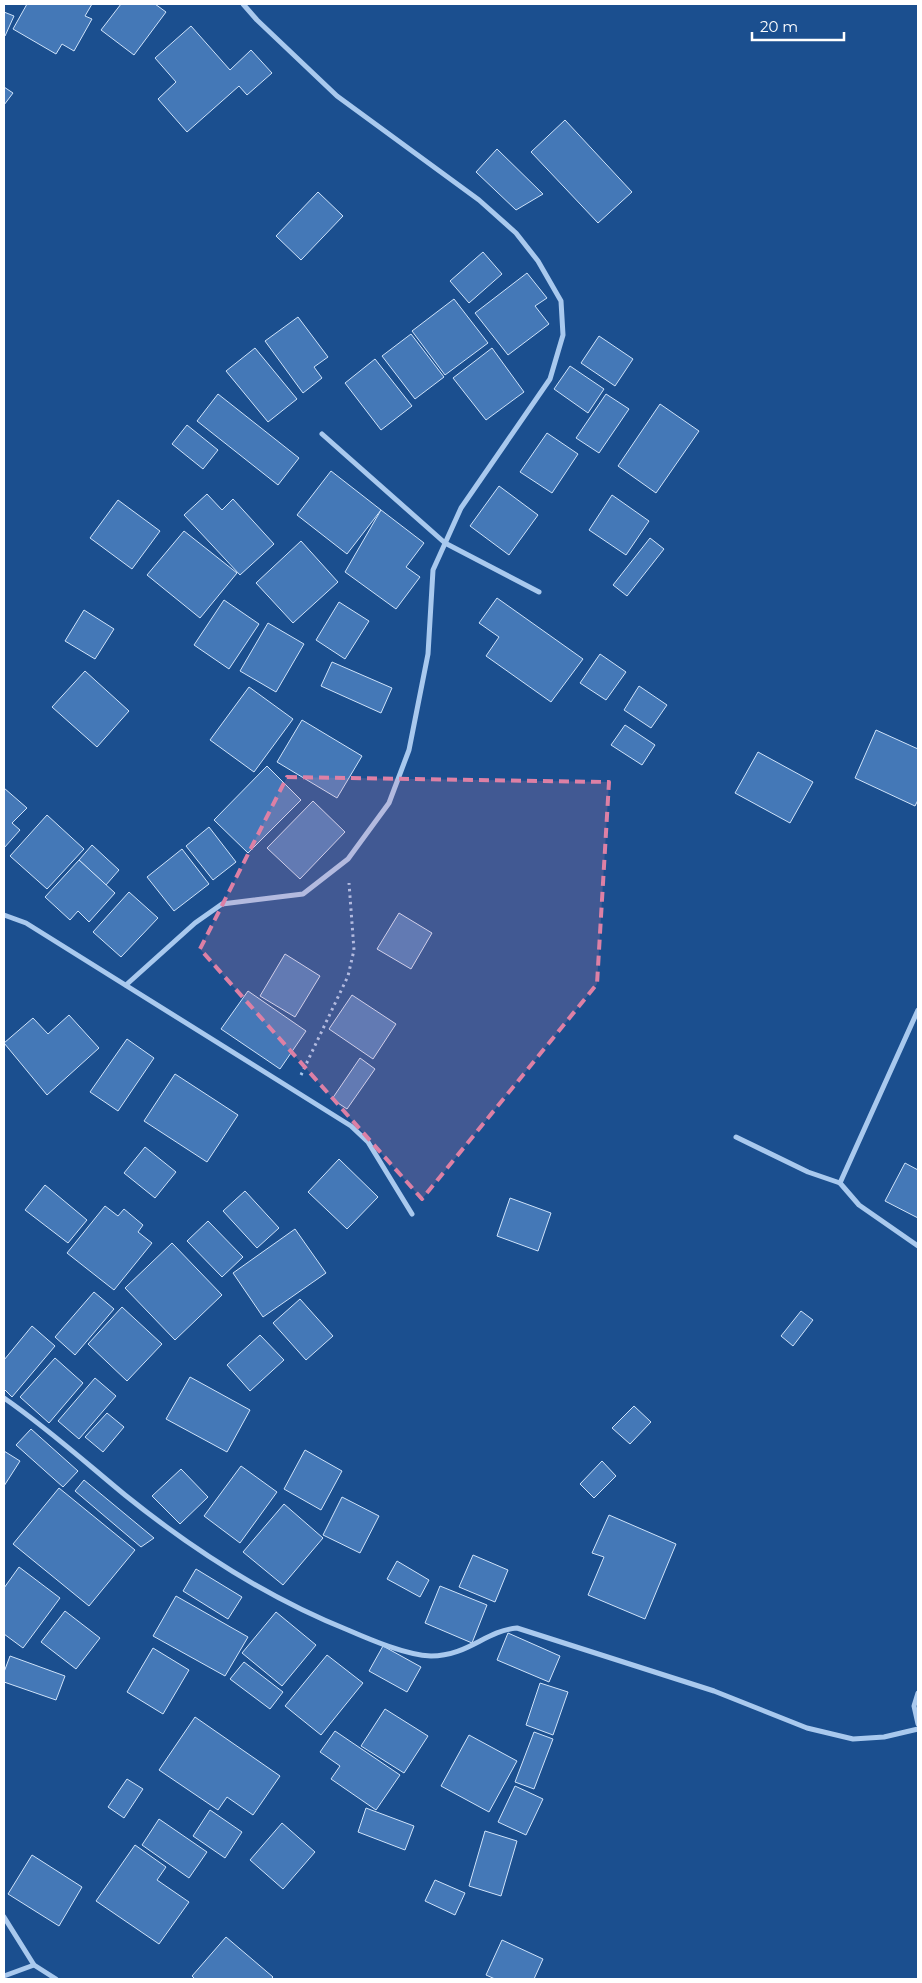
<svg xmlns="http://www.w3.org/2000/svg" width="922" height="1983" viewBox="0 0 922 1983" font-family="Montserrat,sans-serif">
<style>
.building{fill:#4478b7;stroke:#cfe3fa}
.lines{fill:none;stroke-linecap:round;stroke-linejoin:round}
.path{stroke:#a9c9ee;stroke-width:3;stroke-dasharray:2.5 4;stroke-linecap:butt}
.street{stroke:#a9c9ee;stroke-width:5}
.marked{fill:#dd80a5;fill-opacity:0.2;stroke:#dd80a5;stroke-width:4;stroke-dasharray:10 6;stroke-linejoin:round}
</style>
<rect width="100%" height="100%" fill="#1b4f8f"/>
<g class="building">
<path d="M27,4h65l-7,12 7,3 -18,32 -12,-7 -6,10 -43,-25z"/>
<path d="M121,4h34l11,8 -32,43 -33,-25z"/>
<path d="M4,12l10,4 -9,20 -1,-1z"/>
<path d="M191,26l39,44 21,-20 21,23 -25,22 -8,-9 -52,46 -29,-33 18,-17 -21,-24z"/>
<path d="M4,87l9,6 -9,12z"/>
<path d="M565,120l67,72 -34,31 -67,-71z"/>
<path d="M497,149l46,45 -27,16 -40,-38z"/>
<path d="M318,192l25,24 -42,44 -25,-24z"/>
<path d="M483,252l19,22 -33,29 -19,-22z"/>
<path d="M527,273l20,25 -12,8 14,18 -41,31 -33,-42z"/>
<path d="M454,299l34,44 -43,32 -33,-44z"/>
<path d="M298,317l30,40 -14,10 8,11 -19,15 -38,-52z"/>
<path d="M411,334l33,43 -29,22 -33,-43z"/>
<path d="M599,336l34,23 -18,27 -34,-23z"/>
<path d="M255,348l42,51 -29,23 -42,-51z"/>
<path d="M492,348l32,44 -38,28 -33,-42z"/>
<path d="M375,359l37,47 -31,24 -36,-47z"/>
<path d="M570,366l34,23 -16,24 -34,-24z"/>
<path d="M218,394l81,64 -21,27 -81,-64z"/>
<path d="M606,394l23,15 -30,44 -23,-15z"/>
<path d="M660,404l39,27 -43,62 -38,-27z"/>
<path d="M187,425l31,25 -15,19 -31,-25z"/>
<path d="M547,433l31,21 -26,39 -32,-21z"/>
<path d="M331,471l50,39 -34,44 -50,-39z"/>
<path d="M499,486l39,29 -29,40 -39,-29z"/>
<path d="M207,494l15,16 11,-11 41,45 -34,31 -56,-60z"/>
<path d="M612,495l37,26 -23,34 -37,-25z"/>
<path d="M118,500l42,31 -28,38 -42,-31z"/>
<path d="M381,510l43,33 -18,24 14,10 -24,32 -51,-37z"/>
<path d="M184,531l53,42 -37,45 -53,-43z"/>
<path d="M650,538l14,11 -37,47 -14,-11z"/>
<path d="M301,541l37,41 -45,41 -37,-40z"/>
<path d="M497,598l86,61 -32,43 -65,-46 13,-19 -20,-14z"/>
<path d="M224,600l35,24 -30,45 -35,-24z"/>
<path d="M339,602l30,19 -24,38 -29,-19z"/>
<path d="M84,610l30,19 -19,30 -30,-18z"/>
<path d="M268,623l36,21 -28,48 -36,-21z"/>
<path d="M600,654l26,18 -20,28 -26,-17z"/>
<path d="M332,662l60,26 -11,25 -60,-27z"/>
<path d="M85,671l44,40 -32,36 -45,-40z"/>
<path d="M639,686l28,19 -16,23 -27,-18z"/>
<path d="M249,687l44,32 -39,53 -44,-32z"/>
<path d="M302,720l60,36 -25,42 -60,-36z"/>
<path d="M625,725l30,20 -13,20 -31,-20z"/>
<path d="M876,730l42,19v51l-3,6 -60,-28z"/>
<path d="M758,752l55,30 -23,41 -55,-30z"/>
<path d="M267,766l34,34 -53,53 -34,-33z"/>
<path d="M4,788l23,20 -15,15 8,7 -16,18z"/>
<path d="M313,801l32,31 -45,47 -33,-31z"/>
<path d="M47,815l37,34 -37,40 -37,-33z"/>
<path d="M209,827l27,35 -23,18 -27,-34z"/>
<path d="M92,845l27,25 -13,15 -27,-25z"/>
<path d="M182,849l27,35 -35,27 -27,-34z"/>
<path d="M79,860l36,33 -26,29 -11,-11 -8,9 -25,-23z"/>
<path d="M129,892l29,26 -37,39 -28,-25z"/>
<path d="M399,913l33,20 -21,36 -34,-20z"/>
<path d="M285,954l35,22 -25,41 -35,-21z"/>
<path d="M248,991l58,40 -26,38 -59,-40z"/>
<path d="M352,995l44,29 -23,35 -44,-30z"/>
<path d="M69,1015l30,33 -52,47 -43,-52 29,-25 15,16z"/>
<path d="M127,1039l27,19 -36,53 -28,-19z"/>
<path d="M360,1058l15,11 -28,40 -15,-10z"/>
<path d="M175,1074l63,41 -31,47 -63,-41z"/>
<path d="M145,1147l31,25 -21,26 -31,-25z"/>
<path d="M339,1159l39,38 -31,32 -39,-37z"/>
<path d="M905,1163l13,7v48l-33,-17z"/>
<path d="M45,1185l42,35 -19,23 -43,-33z"/>
<path d="M245,1191l34,37 -22,20 -34,-37z"/>
<path d="M510,1198l41,15 -13,38 -41,-15z"/>
<path d="M105,1206l13,10 6,-7 19,16 -5,7 14,11 -38,47 -47,-37z"/>
<path d="M208,1221l35,36 -21,20 -35,-36z"/>
<path d="M295,1229l31,44 -63,44 -30,-44z"/>
<path d="M172,1243l50,52 -47,45 -50,-52z"/>
<path d="M94,1292l20,17 -39,46 -20,-18z"/>
<path d="M300,1299l33,37 -27,24 -33,-37z"/>
<path d="M122,1307l40,37 -35,37 -39,-37z"/>
<path d="M801,1311l12,9 -20,26 -12,-10z"/>
<path d="M32,1326l23,20 -43,51 -8,-8v-29z"/>
<path d="M260,1335l24,25 -34,31 -23,-26z"/>
<path d="M55,1358l28,25 -34,40 -29,-26z"/>
<path d="M190,1377l60,33 -23,42 -61,-33z"/>
<path d="M95,1378l21,18 -37,43 -21,-18z"/>
<path d="M634,1406l17,16 -21,22 -18,-16z"/>
<path d="M107,1413l17,14 -21,25 -18,-15z"/>
<path d="M31,1429l47,42 -15,16 -47,-42z"/>
<path d="M305,1450l37,21 -21,39 -37,-21z"/>
<path d="M4,1451l16,10 -16,25z"/>
<path d="M602,1461l14,15 -22,22 -14,-14z"/>
<path d="M241,1466l36,26 -37,51 -36,-27z"/>
<path d="M181,1469l27,28 -28,27 -28,-28z"/>
<path d="M84,1480l70,58 -13,9 -66,-56z"/>
<path d="M59,1488l76,62 -46,56 -76,-62z"/>
<path d="M342,1497l37,19 -19,37 -37,-18z"/>
<path d="M284,1504l39,34 -40,47 -40,-33z"/>
<path d="M609,1515l67,29 -31,75 -57,-24 16,-38 -12,-4z"/>
<path d="M473,1555l35,15 -13,32 -36,-15z"/>
<path d="M397,1561l32,19 -9,17 -33,-18z"/>
<path d="M19,1567l41,31 -37,50 -19,-14v-46z"/>
<path d="M196,1569l46,28 -14,22 -45,-28z"/>
<path d="M440,1586l47,19 -15,38 -47,-20z"/>
<path d="M176,1596l72,41 -23,39 -72,-40z"/>
<path d="M65,1611l35,27 -24,31 -35,-27z"/>
<path d="M276,1612l40,33 -34,41 -40,-33z"/>
<path d="M508,1633l52,23 -11,26 -52,-22z"/>
<path d="M383,1646l38,21 -14,25 -38,-21z"/>
<path d="M153,1648l36,22 -26,44 -36,-22z"/>
<path d="M327,1655l36,28 -42,52 -36,-29z"/>
<path d="M10,1656l55,20 -9,24 -52,-18v-10z"/>
<path d="M244,1662l39,30 -13,17 -40,-30z"/>
<path d="M540,1683l28,9 -15,43 -27,-10z"/>
<path d="M385,1709l43,27 -24,37 -43,-27z"/>
<path d="M195,1717l85,59 -27,39 -26,-18 -9,13 -59,-40z"/>
<path d="M335,1731l65,44 -24,35 -45,-31 9,-13 -20,-14z"/>
<path d="M534,1732l19,7 -19,50 -19,-7z"/>
<path d="M469,1735l48,26 -28,51 -48,-26z"/>
<path d="M127,1779l16,10 -19,29 -16,-11z"/>
<path d="M515,1786l28,13 -17,36 -28,-13z"/>
<path d="M366,1808l48,18 -9,24 -47,-18z"/>
<path d="M210,1810l32,22 -17,26 -32,-22z"/>
<path d="M159,1819l48,33 -18,26 -47,-33z"/>
<path d="M282,1823l33,29 -32,37 -33,-29z"/>
<path d="M485,1831l32,10 -16,55 -32,-10z"/>
<path d="M135,1845l31,22 -9,13 32,22 -30,42 -63,-43z"/>
<path d="M32,1855l50,32 -23,39 -51,-32z"/>
<path d="M435,1880l30,13 -10,22 -30,-14z"/>
<path d="M226,1937l47,40 -2,2h-76l-3,-3z"/>
<path d="M502,1940l41,19 -9,20h-39l-9,-4z"/>
</g>
<g class="lines">
<path class="path" d="M301,1075l47,-99 6,-26 -5,-67"/>
<g class="street">
<path d="M322,434l123,109 94,49"/>
<path d="M4,915l22,8 325,203 17,16 44,72"/>
<path d="M126,985l69,-62 27,-19 81,-10 45,-35 41,-56 20,-53 19,-96 5,-84 28,-62 89,-129 13,-44 -2,-34 -23,-40 -22,-28 -37,-33 -142,-104 -80,-76 -14,-16"/>
<path d="M736,1137l72,35 32,11 19,22 59,41"/>
<path d="M840,1183l78,-173"/>
<path d="M4,1398c42,29 81,64 121,97 67,54 143,103 223,135 23,10 58,25 83,26 37,0 54,-25 86,-28l197,63 93,37 46,11 31,-2 34,-8"/>
<path d="M918,1693l-4,13 4,18"/>
<path d="M4,1917l30,48 22,14"/>
<path d="M4,1976l30,-11"/>
</g>
</g>
<path class="marked" d="M287,777l322,5 -12,202 -175,215 -222,-250z"/>
<rect width="922" height="1983" fill="none" stroke="#ffffff" stroke-width="10"/>
<path d="M752 32v8h92v-8" fill="none" stroke="#ffffff" stroke-width="2.5"/>
<text x="760" y="32" font-size="15" fill="#ffffff" stroke="#1b4f8f" stroke-width="4" paint-order="stroke">20 m</text>
</svg>
